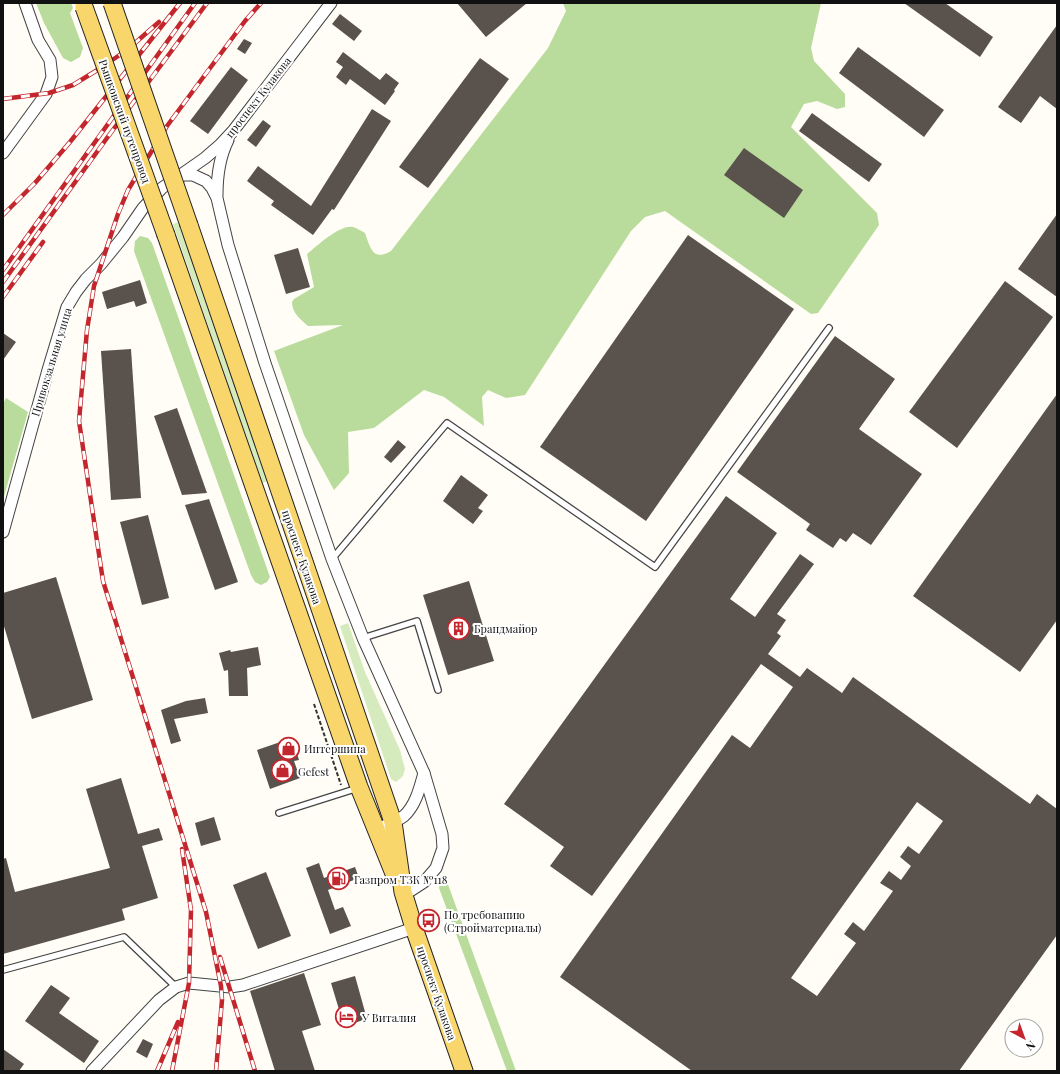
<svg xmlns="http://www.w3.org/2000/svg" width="1060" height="1074" viewBox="0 0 1060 1074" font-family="'Playfair Display',serif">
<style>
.green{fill:#d5ebbd}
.forest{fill:#b9dc9c}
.building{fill:#5a524d;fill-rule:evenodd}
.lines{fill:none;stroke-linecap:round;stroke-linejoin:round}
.service-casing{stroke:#444;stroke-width:8}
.minor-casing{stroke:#444;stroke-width:13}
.primary-casing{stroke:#222;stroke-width:19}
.path{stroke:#333;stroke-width:2;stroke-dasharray:4 2;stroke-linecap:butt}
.service{stroke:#fff;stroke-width:5.5}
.minor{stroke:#fff;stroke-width:11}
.primary{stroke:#f9d66b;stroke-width:17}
.rail-casing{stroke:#c4262e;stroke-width:4.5}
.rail{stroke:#fff;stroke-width:3;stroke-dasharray:9;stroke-linecap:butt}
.primary-bridge-casing{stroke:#222;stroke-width:19;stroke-linecap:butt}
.primary-bridge{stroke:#f9d66b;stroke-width:17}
.labels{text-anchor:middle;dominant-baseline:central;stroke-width:4;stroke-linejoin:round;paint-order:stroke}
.street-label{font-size:11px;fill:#111;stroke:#fff}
.poi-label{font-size:11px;fill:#111;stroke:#fff;text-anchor:start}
</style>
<rect width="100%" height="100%" fill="#fffdf5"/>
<g class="green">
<path d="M179,222l89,259 -6,2 -89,-259z"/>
<path d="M348,623l17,49 35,78 5,19 -2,7 -7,6 -5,-3 -51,-153z"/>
</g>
<g class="forest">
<path d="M36,3h35l2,5 -3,5 13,35 -3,9 -9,5 -8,-4 -19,-35z"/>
<path d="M563,3h258l-10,45 3,13 31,33v13l-8,2 -20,-8 -13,3 -13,23 86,86 2,12 -61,88 -7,1 -146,-103 -20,6 -14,14 -106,164 -19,3 -18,-8 -6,7 2,29 -40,-29 -20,-7 -50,38 -26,4 1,41 -15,17 -30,-55 -30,-84 69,-26 -35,1c-8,-7 -16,-13 -16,-24l2,-3 20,-12 -7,-33c10,-8 33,-30 46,-27 4,1 8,4 12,6 5,14 8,29 26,18l157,-203 18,-37z"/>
<path d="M140,236l8,2 4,5 118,334 -3,5 -6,3 -6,-3 -4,-7 -117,-324 1,-10z"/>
<path d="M6,398l22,14 -25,88v-96z"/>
<path d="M441,878l5,1 70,192h-9l-68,-183z"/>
</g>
<g class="building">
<path d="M457,3h70l-41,34z"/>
<path d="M904,3h41l48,34 -13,20z"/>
<path d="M340,14l22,17 -8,10 -22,-17z"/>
<path d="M1057,25v84l-17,-13 -19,27 -23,-16z"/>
<path d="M244,39l8,4 -7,11 -8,-5z"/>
<path d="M858,47l86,63 -20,27 -85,-64z"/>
<path d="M343,52l37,28 6,-7 13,10 -5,7 1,1 -10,14 -35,-26 -4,6 -10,-8 7,-10 -7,-5z"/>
<path d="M480,58l29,21 -81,109 -29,-21z"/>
<path d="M231,67l17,13 -40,54 -18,-13z"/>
<path d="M372,109l19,12 -57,89 -2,-1 -19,26 -42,-30 3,-4 -27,-20 11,-15 53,40z"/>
<path d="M812,113l70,51 -13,18 -70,-51z"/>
<path d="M263,120l8,6 -15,21 -9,-7z"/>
<path d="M744,148l59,42 -19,28 -60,-43z"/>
<path d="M1057,214v83l-39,-28z"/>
<path d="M688,235l106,74 -148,212 -106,-74z"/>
<path d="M298,248l12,39 -24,7 -12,-39z"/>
<path d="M140,280l7,23 -11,4 -2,-6 -27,8 -5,-17z"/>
<path d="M1005,281l48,36 -96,131 -48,-36z"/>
<path d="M3,333l13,9 -13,18z"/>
<path d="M835,336l60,43 -36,50 63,45 -51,71 -18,-12 -7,9 -6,-4 -7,10 -27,-18 4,-6 -73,-52z"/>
<path d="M131,349l10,149 -30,2 -10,-149z"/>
<path d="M1057,394v226l-37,52 -107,-76z"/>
<path d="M177,408l30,85 -25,2 -28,-79z"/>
<path d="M398,440l8,7 -15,16 -7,-6z"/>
<path d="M461,475l27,20 -10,13 5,3 -10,13 -30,-23z"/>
<path d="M726,496l51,37 -47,66 25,18 45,-63 14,10 -37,50 9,6 -9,13 4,3 -13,18 32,23 7,-9 35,25 11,-16 177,127 7,-10 20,15v126l-98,136h-267l-132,-94 172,-242 18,13 43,-61 -32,-23 -169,232 -42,-30 14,-19 -60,-43zM917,802l26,19 -24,33 -11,-8 -8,11 11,9 -10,14 -12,-9 -9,12 13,8 -29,40 -11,-9 -9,12 12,9 -39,53 -26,-18z"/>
<path d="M209,499l29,83 -23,8 -30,-85z"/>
<path d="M148,515l21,83 -27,7 -22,-83z"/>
<path d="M56,577l37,123 -61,19 -29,-96v-30z"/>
<path d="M469,581l25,80 -46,14 -25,-80z"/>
<path d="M258,647l3,18 -14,3 1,28h-19l-1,-26 -4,1 -5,-18 11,-3 1,2z"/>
<path d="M205,698l3,15 -34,6 7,22 -10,3 -10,-34 25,-9z"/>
<path d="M292,738l7,22 -5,1 6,17 -30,11 -13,-39z"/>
<path d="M121,778l17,56 21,-6 4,12 -21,6 16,52 -36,11 3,11 -122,34v-95l3,-1 9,34 95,-24 -24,-79z"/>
<path d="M214,817l7,23 -20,6 -6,-23z"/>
<path d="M319,863l5,15 31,-11 4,11 -31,12 7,20 8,-3 8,19 -21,8 -24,-66z"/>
<path d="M266,872l25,64 -33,13 -25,-64z"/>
<path d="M304,973l17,52 -19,6 13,40h-40l-25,-80z"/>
<path d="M355,976l12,43 -23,7 -13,-43z"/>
<path d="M51,985l19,13 -11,15 40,28 -15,22 -59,-42z"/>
<path d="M143,1039l10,5 -6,14 -11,-6z"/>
<path d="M3,1049l21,15 -5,7h-16z"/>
</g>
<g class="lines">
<defs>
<g id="service">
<path d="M332,559l115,-136 208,144 174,-239"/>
<path d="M363,638l54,-17 21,69"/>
<path d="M279,813l79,-25"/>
<path d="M3,970l121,-33 52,50"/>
</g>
<g id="minor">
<path d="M3,153l43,-59 6,-17 -2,-17 -12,-20 -13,-37"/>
<path d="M174,179l10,-4h9l13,6 6,7 5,10 11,47 37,118 67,196 31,79 61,135 18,61 1,14 -7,20 -12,14 -20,13"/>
<path d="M217,195c0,-19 2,-37 11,-55"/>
<path d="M3,532l45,-162 19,-63 9,-15 10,-13 15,-15 22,-27 20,-29 19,-20 43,-30 15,-13 13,-14 98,-128"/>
<path d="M375,830c9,-4 21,-8 29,-14 12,-11 16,-29 20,-43"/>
<path d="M92,1071l67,-71 17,-13 13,-4 41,4 13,-2 171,-57"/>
</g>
<g id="primary">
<path d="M189,225l204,597 10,70 11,36 50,143"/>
<path d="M166,235l193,552 36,89"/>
</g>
</defs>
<use href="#service" class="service-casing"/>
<use href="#minor" class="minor-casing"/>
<use href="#primary" class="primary-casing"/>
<path class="path" d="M314,704l27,81"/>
<use href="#service" class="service"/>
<use href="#minor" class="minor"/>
<use href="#primary" class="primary"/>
<defs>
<g id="rail">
<path d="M3,99l46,-6 24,-8 26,-16 28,-19 32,-28"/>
<path d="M3,215l32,-32 35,-41 110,-139"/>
<path d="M3,270l192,-267"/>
<path d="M3,282l104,-144 100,-135"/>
<path d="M3,297l40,-55"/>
<path d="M220,957l35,114"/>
<path d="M157,1071l21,-49"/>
<path d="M172,1071l17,-88 2,-73 -9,-61"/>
<path d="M216,1071l6,-71 -1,-14 -15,-74 -103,-331 -24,-160 8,-91 7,-44 24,-72 10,-24 39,-64 78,-105 16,-18"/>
</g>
</defs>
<use href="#rail" class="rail-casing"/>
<use href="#rail" class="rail"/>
<defs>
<g id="primary-bridge">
<path d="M112,3l77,222"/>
<path d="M84,7l82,228"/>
</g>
</defs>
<use href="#primary-bridge" class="primary-bridge-casing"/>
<use href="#primary-bridge" class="primary-bridge"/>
</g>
<defs>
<symbol id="building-ring" viewBox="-11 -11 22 22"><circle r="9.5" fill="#fff" stroke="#c4262e" stroke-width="1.5"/><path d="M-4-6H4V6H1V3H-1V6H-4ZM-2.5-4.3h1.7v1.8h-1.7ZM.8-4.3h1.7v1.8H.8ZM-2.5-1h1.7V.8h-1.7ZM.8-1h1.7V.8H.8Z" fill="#c4262e"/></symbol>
<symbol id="shop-ring" viewBox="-11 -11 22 22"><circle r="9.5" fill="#fff" stroke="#c4262e" stroke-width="1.5"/><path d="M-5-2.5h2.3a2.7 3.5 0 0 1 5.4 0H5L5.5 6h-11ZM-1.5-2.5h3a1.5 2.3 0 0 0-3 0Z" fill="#c4262e"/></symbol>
<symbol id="fuel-ring" viewBox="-11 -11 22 22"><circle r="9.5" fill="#fff" stroke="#c4262e" stroke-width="1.5"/><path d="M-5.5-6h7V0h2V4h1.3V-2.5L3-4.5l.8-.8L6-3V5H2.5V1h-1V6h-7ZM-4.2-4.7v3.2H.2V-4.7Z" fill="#c4262e"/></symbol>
<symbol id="bus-ring" viewBox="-11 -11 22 22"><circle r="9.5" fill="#fff" stroke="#c4262e" stroke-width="1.5"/><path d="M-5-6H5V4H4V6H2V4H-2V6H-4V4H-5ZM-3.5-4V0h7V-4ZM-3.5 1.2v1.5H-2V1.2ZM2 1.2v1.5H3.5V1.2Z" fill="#c4262e"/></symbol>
<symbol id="hotel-ring" viewBox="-11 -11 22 22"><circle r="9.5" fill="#fff" stroke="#c4262e" stroke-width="1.5"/><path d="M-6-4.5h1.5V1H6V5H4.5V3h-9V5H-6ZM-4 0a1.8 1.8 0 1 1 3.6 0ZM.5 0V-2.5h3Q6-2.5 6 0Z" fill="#c4262e"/></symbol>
</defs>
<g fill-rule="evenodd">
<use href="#building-ring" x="446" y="616" width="25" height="25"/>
<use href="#shop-ring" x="276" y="736" width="25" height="25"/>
<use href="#shop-ring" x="270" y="758" width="25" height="25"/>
<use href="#fuel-ring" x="326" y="866" width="25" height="25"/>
<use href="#bus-ring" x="416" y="908" width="25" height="25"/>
<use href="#hotel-ring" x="334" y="1004" width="25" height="25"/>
</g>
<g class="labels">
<g class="street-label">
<text transform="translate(258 97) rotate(-52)">проспект Кулакова</text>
<text transform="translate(125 121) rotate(70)">Рышковский путепровод</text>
<text transform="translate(51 362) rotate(-73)">Привокзальная улица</text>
<text transform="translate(302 557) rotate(71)">проспект Кулакова</text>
<text transform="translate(437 993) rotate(71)">проспект Кулакова</text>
</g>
<g class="poi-label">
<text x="474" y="628">Брандмайор</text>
<text x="304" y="748">Интершина</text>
<text x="298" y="771">Gefest</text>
<text x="354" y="879">Газпром ТЗК №118</text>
<text x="444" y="914">По требованию<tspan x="444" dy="13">(Стройматериалы)</tspan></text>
<text x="362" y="1017">У Виталия</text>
</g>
</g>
<rect width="1060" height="1074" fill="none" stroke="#111111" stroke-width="8"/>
<g transform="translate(1024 1038) rotate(139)"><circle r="19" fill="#ffffff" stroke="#a0a0a0"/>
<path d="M0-3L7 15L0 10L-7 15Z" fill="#c4262e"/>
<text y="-6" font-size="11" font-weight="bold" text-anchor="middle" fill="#111111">N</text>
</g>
</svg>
